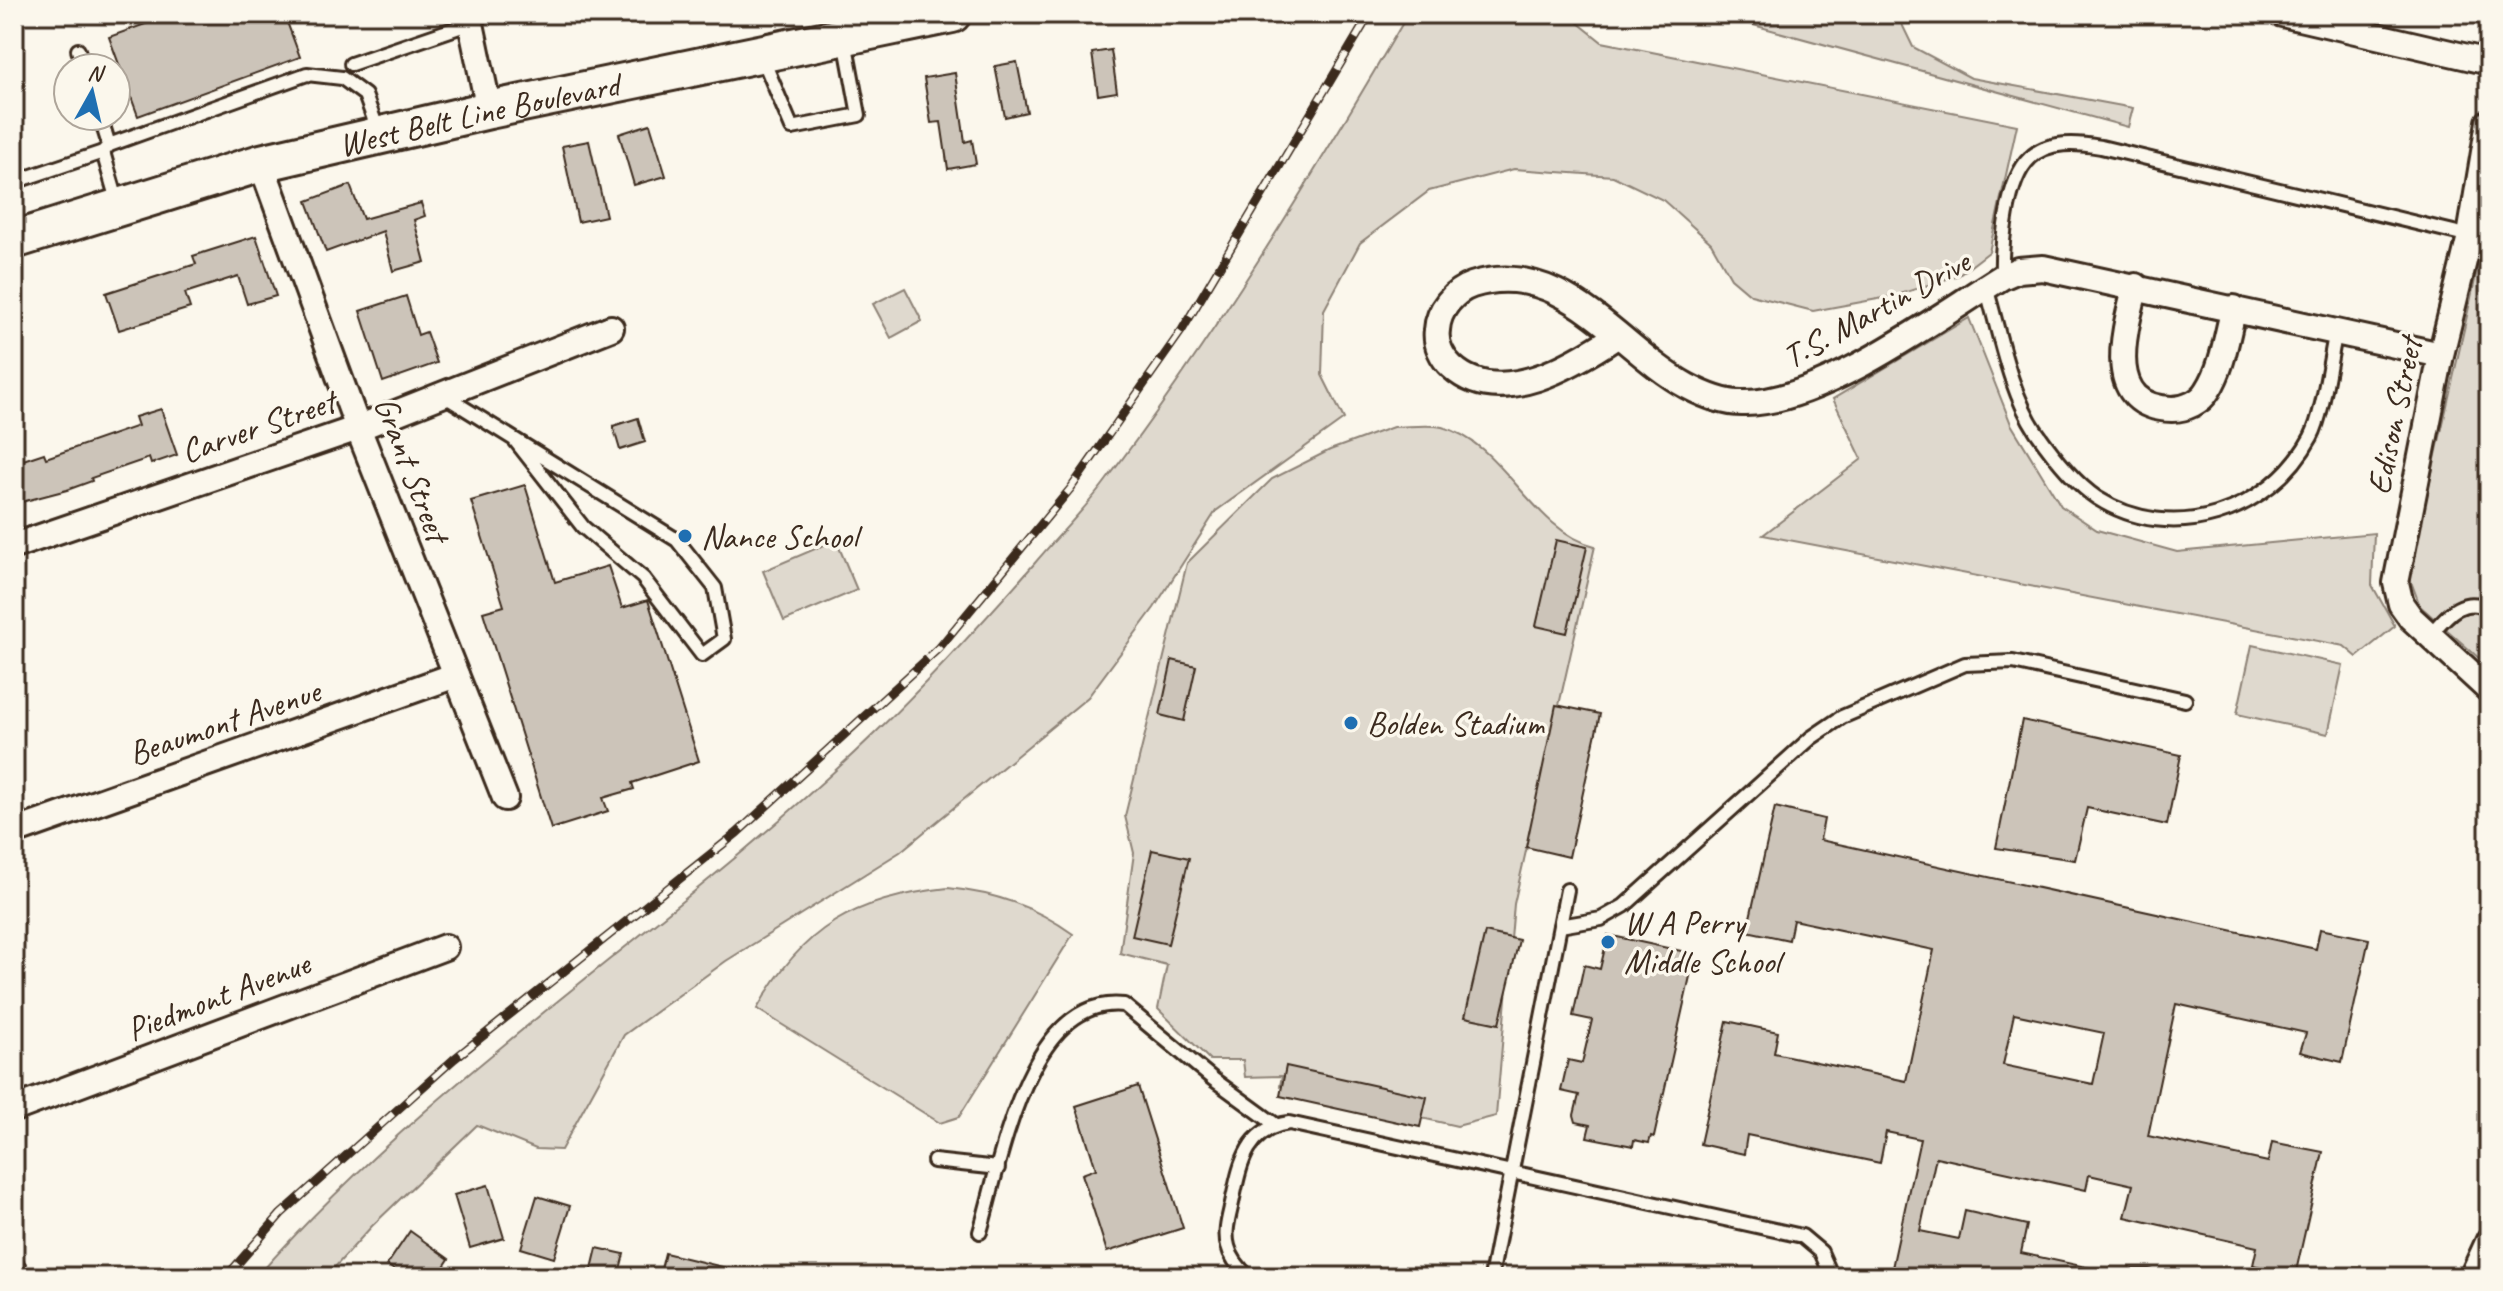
<svg xmlns="http://www.w3.org/2000/svg" width="2503" height="1291" viewBox="0 0 2503 1291" font-family="Caveat,sans-serif">
<style>
.green{fill:#dfd9ce;stroke:#8d8276;stroke-width:2}
.building{fill:#ccc4b9;stroke:#3b2a1e;stroke-width:2;fill-rule:evenodd}
.lines{fill:none;stroke-linecap:round;stroke-linejoin:round}
.lane-casing{stroke:#3b2a1e;stroke-width:18}
.street-casing{stroke:#3b2a1e;stroke-width:30}
.primary-casing{stroke:#3b2a1e;stroke-width:42}
.lane{stroke:#fbf7ec;stroke-width:12}
.street{stroke:#fbf7ec;stroke-width:24}
.primary{stroke:#fbf7ec;stroke-width:36}
.rail-casing{stroke:#3b2a1e;stroke-width:9}
.rail{stroke:#fbf7ec;stroke-width:6;stroke-dasharray:18;stroke-linecap:butt}
.poi-dot{fill:#1f6fb2;stroke:#fbf7ec;stroke-width:3}
.labels{text-anchor:middle;dominant-baseline:central;stroke-width:7;stroke-linejoin:round;paint-order:stroke}
.street-label{font-size:34px;fill:#3b2a1e;stroke:#fbf7ec}
.poi-label{font-size:34px;fill:#3b2a1e;stroke:#fbf7ec;text-anchor:start}
</style>
<rect width="100%" height="100%" fill="#fbf7ec"/>
<filter id="ink" filterUnits="userSpaceOnUse"><feTurbulence type="fractalNoise" baseFrequency=".0125" numOctaves="2"/><feDisplacementMap in="SourceGraphic" scale="16" xChannelSelector="R" yChannelSelector="G"/><feConvolveMatrix kernelMatrix="1 2 1 2 8 2 1 2 1" color-interpolation-filters="sRGB"/></filter>
<g filter="url(#ink)">
<g class="green">
<path d="M1408,14h159l35,28 415,83 -28,127 -30,23 -65,21 -81,15 -62,-16 -20,-17 -20,-35 -48,-43 -50,-24 -99,-7 -85,22 -69,52 -36,67 -2,65 22,44 -128,92 -62,97 -66,89 -188,155 -174,109 -102,74 -63,115 -25,-1 -59,-24 -105,101 -46,51h-69c181,-207 420,-352 617,-543 56,-54 108,-111 160,-170 22,-26 47,-51 68,-78 114,-150 211,-310 306,-472z"/>
<path d="M1772,14h125l16,33 58,31 162,30 -5,19 -386,-105z"/>
<path d="M2487,226h2v441l-69,-61 -11,-30z"/>
<path d="M905,288l17,33 -31,17 -18,-34z"/>
<path d="M1969,318l42,106 50,82 36,24 80,22 197,-19 -2,52 23,41 -38,31 -13,-11 -581,-111 99,-76 -29,-60z"/>
<path d="M1393,427c15,0 35,-3 49,0 61,15 89,103 153,119l-81,358 -18,212 -39,10 -177,-40 2,-10 -37,1 -2,-17h-33l-52,-51 9,-44 -47,-12 14,-100 -9,-37 62,-253 85,-84 58,-29z"/>
<path d="M836,540l21,50 -73,31 -21,-50z"/>
<path d="M2252,645l91,20 -15,69 -91,-20z"/>
<path d="M948,888c47,5 86,18 125,46l-114,183 -19,6 -183,-114c45,-82 98,-111 191,-121z"/>
</g>
<g class="building">
<path d="M173,14h111l16,43 -162,59 -29,-79z"/>
<path d="M1111,50l6,42 -19,3 -6,-42z"/>
<path d="M1017,62l10,50 -22,5 -10,-51z"/>
<path d="M955,73l10,69 7,-2 4,24 -28,5 -7,-47 -10,1 -7,-45z"/>
<path d="M650,124l16,52 -32,9 -15,-51z"/>
<path d="M589,141l17,75 -28,6 -16,-76z"/>
<path d="M350,185l13,34 58,-16 4,13 -11,4 11,42 -32,9 -10,-40 -57,21 -19,-51z"/>
<path d="M256,236l20,60 -29,8 -9,-28 -53,17 5,15 -71,22 -13,-37 90,-29 -3,-8z"/>
<path d="M406,296l12,39 8,-3 11,31 -54,19 -23,-71z"/>
<path d="M161,409l16,46 -26,9 -2,-6 -58,20 1,3 -25,9 -53,14v-41l30,-10 2,5 92,-32 -3,-9z"/>
<path d="M638,418l7,24 -25,8 -7,-24z"/>
<path d="M525,485l30,97 53,-16 14,42 26,-8 51,161 -67,22 2,6 -31,9 5,13 -57,18 -68,-217 21,-6 -33,-105z"/>
<path d="M1556,540l31,7 -20,86 -31,-7z"/>
<path d="M1172,660l24,6 -12,55 -24,-6z"/>
<path d="M1556,705l44,9 -31,143 -43,-10z"/>
<path d="M2022,720l159,35 -14,70 -80,-17 -12,52 -79,-12z"/>
<path d="M1775,807l49,12 -4,21 496,109 4,-20 49,10 -27,123 -42,-10 6,-19 -130,-29 -28,132 120,26 4,-20 51,10 -28,124 -42,-11 4,-18 -132,-30 8,-32 -44,-10 -3,15 -150,-33 -16,74 39,8 6,-28 62,14 -6,28 74,16 -1,8h-204l30,-138 -34,-7 -6,31 -133,-28 -3,19 -44,-10 27,-123 51,11 -4,21 132,28 28,-131 -141,-30 -4,20 -42,-9zM2014,1014l90,19 -11,51 -90,-19z"/>
<path d="M1152,850l37,8 -21,86 -36,-8z"/>
<path d="M1485,932l34,8 -20,84 -34,-7z"/>
<path d="M1608,935l87,19 -41,183 -3,-1 -2,7 -15,-3 -1,6 -46,-9 3,-12 -14,-3 -2,-7 5,-20 -18,-4 7,-31 14,3 10,-43 -19,-4 11,-51 16,4z"/>
<path d="M1286,1066l141,31 -7,30 -140,-31z"/>
<path d="M1138,1086l45,142 -76,24 -25,-78 14,-5 -20,-63z"/>
<path d="M488,1185l16,53 -34,10 -16,-53z"/>
<path d="M537,1196l33,10 -16,52 -33,-10z"/>
<path d="M410,1231l39,28 -12,18h-33l-17,-12z"/>
<path d="M597,1248l27,6 -6,23h-28z"/>
<path d="M665,1253l70,17 -1,7h-75z"/>
</g>
<g class="lines">
<defs>
<g id="lane">
<path d="M78,50l6,18"/>
<path d="M762,57l30,71 67,-13 -14,-75"/>
<path d="M351,64l120,-41"/>
<path d="M100,116l9,29"/>
<path d="M14,182l89,-30"/>
<path d="M118,204l-15,-52 6,-7 198,-71 35,4 23,17 14,38"/>
<path d="M2002,277c-1,-30 4,-97 28,-119 18,-18 48,-15 71,-11l369,89"/>
<path d="M1986,287c14,47 23,103 50,144 16,23 37,51 61,67 75,48 173,15 214,-61 12,-22 19,-79 25,-106"/>
<path d="M443,395l234,145 38,48 9,51 -22,16 -59,-77 -60,-51 -69,-88"/>
<path d="M2428,637c17,-19 33,-43 61,-28"/>
<path d="M1560,926l41,-7 23,-13 187,-168 31,-21 123,-53 48,-2 172,38"/>
<path d="M934,1161l64,7"/>
<path d="M980,1232c20,-68 48,-238 144,-227l89,74 63,46"/>
<path d="M1249,1277c-9,-8 -18,-18 -21,-31 -4,-14 1,-29 4,-43 8,-37 13,-74 57,-80l513,113 19,16 11,25"/>
<path d="M1491,1277l76,-387"/>
<path d="M2128,1277h21"/>
</g>
<g id="street">
<path d="M469,14l20,96"/>
<path d="M2282,14l207,48"/>
<path d="M2489,122l-19,114 -29,119 -45,228 5,21 10,14 78,72"/>
<path d="M261,163l97,265 147,370"/>
<path d="M2136,286c-11,43 -35,121 36,123 14,0 29,-7 36,-19 15,-23 19,-56 26,-82"/>
<path d="M1618,335c-42,28 -118,76 -166,32 -10,-9 -17,-23 -15,-37 1,-20 17,-39 35,-45 90,-29 148,65 215,101 17,9 39,18 58,17 78,-1 189,-84 257,-126l16,-7 25,-2 398,87"/>
<path d="M14,546l344,-118 253,-100"/>
<path d="M14,832l442,-157"/>
<path d="M14,1109l431,-162"/>
<path d="M14,1271l2,6"/>
<path d="M2472,1277l17,-37"/>
</g>
<g id="primary">
<path id="s1" d="M14,240l247,-77 228,-53 463,-96"/>
</g>
</defs>
<use href="#lane" class="lane-casing"/>
<use href="#street" class="street-casing"/>
<use href="#primary" class="primary-casing"/>
<use href="#lane" class="lane"/>
<use href="#street" class="street"/>
<use href="#primary" class="primary"/>
<defs>
<path id="rail" d="M226,1277l55,-63 173,-155 283,-226 202,-185 132,-160 111,-158 188,-316"/>
</defs>
<use href="#rail" class="rail-casing"/>
<use href="#rail" class="rail"/>
</g>
</g>
<g class="poi-dot">
<circle cx="685" cy="536" r="8"/>
<circle cx="1351" cy="723" r="8"/>
<circle cx="1608" cy="942" r="8"/>
</g>
<g class="labels">
<g class="street-label">
<text stroke="none"><textPath href="#s1" startOffset="482">West Belt Line Boulevard</textPath></text>
<text transform="translate(1876 309) rotate(-29)">T.S. Martin Drive</text>
<text transform="translate(2394 416) rotate(-78)">Edison Street</text>
<text transform="translate(258 426) rotate(-19)">Carver Street</text>
<text transform="translate(412 469) rotate(69)">Grant Street</text>
<text transform="translate(224 722) rotate(-19)">Beaumont Avenue</text>
<text transform="translate(218 996) rotate(-21)">Piedmont Avenue</text>
</g>
<g class="poi-label">
<text x="701" y="536">Nance School</text>
<text x="1367" y="723">Bolden Stadium</text>
<text x="1624" y="922">W A Perry<tspan x="1624" dy="39">Middle School</tspan></text>
</g>
</g>
<rect width="2503" height="1291" fill="none" stroke="#fbf7ec" stroke-width="48"/>
<rect x="24" y="24" width="2455" height="1243" fill="none" stroke="#3b2a1e" stroke-width="3" filter="url(#ink)"/>
<g transform="translate(92 92) rotate(8)"><circle r="38" fill="#fbf7ec" stroke="#aea59a" stroke-width="2"/>
<path d="M0-6L14 30L0 20L-14 30Z" fill="#1f6fb2"/>
<text y="-12" font-size="22" font-weight="bold" text-anchor="middle" fill="#3b2a1e">N</text>
</g>
</svg>
